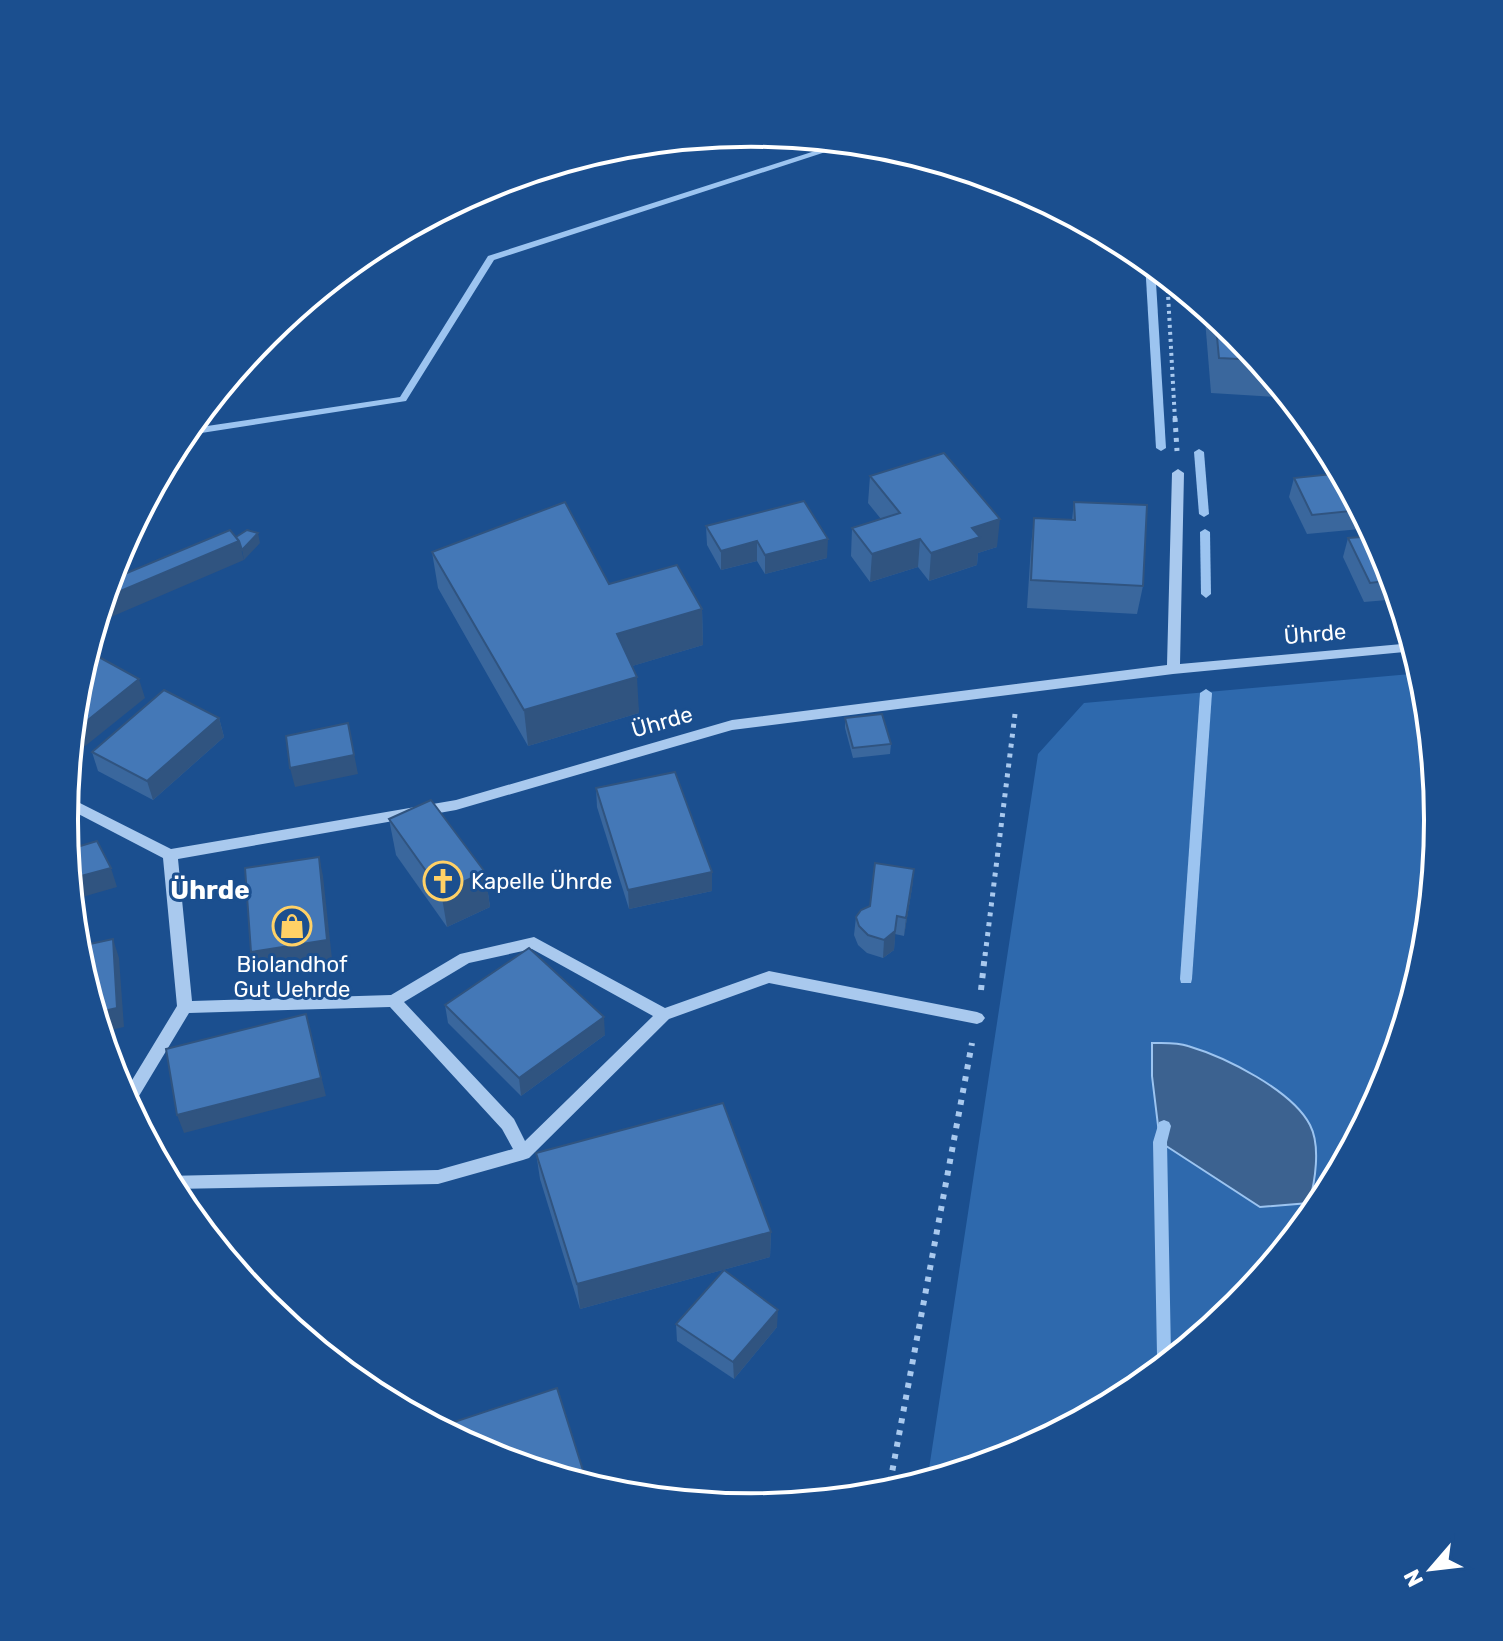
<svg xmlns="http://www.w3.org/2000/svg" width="1503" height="1641" viewBox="0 0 1503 1641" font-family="Rubik,sans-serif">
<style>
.green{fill:#2e69ad;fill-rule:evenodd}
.water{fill:#3c6290;stroke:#9cc4f0;stroke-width:2}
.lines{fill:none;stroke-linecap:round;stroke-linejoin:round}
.stream{fill:#9cc4f0;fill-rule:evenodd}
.path-far2{stroke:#a9c9ee;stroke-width:4;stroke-dasharray:3 4;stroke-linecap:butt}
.path-far1{stroke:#a9c9ee;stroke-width:5;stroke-dasharray:4 6;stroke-linecap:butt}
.path{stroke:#a9c9ee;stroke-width:6;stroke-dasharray:5 7;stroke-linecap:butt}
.minor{fill:#a9c9ee;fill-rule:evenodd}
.wall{fill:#3a679d}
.shaded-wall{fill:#305480}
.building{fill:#4478b7;stroke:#305480;stroke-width:2}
.labels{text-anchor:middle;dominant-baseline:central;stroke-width:6;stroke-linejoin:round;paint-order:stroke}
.street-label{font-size:22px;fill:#fff;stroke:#1b4f8f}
.poi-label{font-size:22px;fill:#fff;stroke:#1b4f8f;text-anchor:start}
.quarter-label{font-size:26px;font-weight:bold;fill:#fff;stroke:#1b4f8f}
.rim{fill:none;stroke:#fff;stroke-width:4}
</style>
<rect width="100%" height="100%" fill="#1b4f8f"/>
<path class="green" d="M1422,673l4,14 13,134 -13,134 -40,129 -63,119 -86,104 -104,85 -119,64 -87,26 111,-728 46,-51zM1152,1043l48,123 -40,-24 -8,-66z"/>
<path class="water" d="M1152,1043c11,0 25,-1 36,3 37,11 104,44 122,79 11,21 5,57 -1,78l-49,4 -100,-65 -8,-66z"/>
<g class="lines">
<g class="stream">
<path d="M843,142l10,1 -359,117 -88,141 -224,35 5,-7 213,-32 88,-141z"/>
<path d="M1147,260l8,6 11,182 -5,3 -5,-3 -11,-186z"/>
<path d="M1199,449l5,3 5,62 -5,3 -5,-3 -5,-62z"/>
<path d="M1205,529l5,3 1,62 -5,4 -5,-4 -1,-62z"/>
<path d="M1206,689l6,4 -20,286 -1,4h-10l-1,-4 20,-286z"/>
<path d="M1164,1120l5,2 2,4 -4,16 4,213 -2,5 -5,2 -5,-2 -2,-5 -4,-213 6,-20z"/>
</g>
<path class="path-far2" d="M1167,276l8,144"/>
<g class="path-far1">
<path d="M1175,418l2,33"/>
<path d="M985,956l30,-242"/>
</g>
<g class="path">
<path d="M981,990l4,-36"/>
<path d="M888,1494l84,-451"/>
</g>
<path class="minor" d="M1178,469l6,4 -4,191 233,-21 2,8 -242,23 -441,56 -276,80 -278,49 14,142 199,-6 69,-41 74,-17 131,71 104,-37 208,41 5,2 3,4 -3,4 -5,2 -208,-41 -100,36 -140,139 -6,2 -85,24 -265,5 -7,-13 272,-6 75,-21 -11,-20 -112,-122 -201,6 -53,88 12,28 -4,5 -21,-39 54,-89 -14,-148 -98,-51 1,-11 105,53 285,-49 276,-80 435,-55 5,-192zM532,949l121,67 -128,125 -11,-22 -110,-117 65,-39z"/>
</g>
<g class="wall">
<path d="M1204,307l34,28 52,63 -79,-5z"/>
<path d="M1342,473l29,55 -64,6 -18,-37 5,-19z"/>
<path d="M870,476l127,71 -19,6 -1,12 -48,16 -11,-14 -48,15 -19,-26 1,-28 29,-9 -13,-16z"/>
<path d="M1074,502l69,84 -6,28 -110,-6 4,-62 3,-28 38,2z"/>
<path d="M706,526l121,32 -62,16 -8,-13 -36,9 -14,-25z"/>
<path d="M1348,538l39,20 12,41 -35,3 -21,-45z"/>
<path d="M432,552l177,32 93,25 1,36 -71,21 7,47 -111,33 -90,-158z"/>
<path d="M219,718l5,19 -71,63 -55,-29 -6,-19z"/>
<path d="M845,718l46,26 -1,10 -37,4 -8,-30z"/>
<path d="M596,788l116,103 -83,18 -32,-102z"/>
<path d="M389,819l96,53 5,35 -43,20 -51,-72z"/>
<path d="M914,869l-2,19 -8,48 -9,-2 -1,16 -11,8 -16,-5 -9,-8 -4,-10 2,-18z"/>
<path d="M445,1005l160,30 -84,61 -73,-73z"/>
<path d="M536,1153l235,79 -1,25 -190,52 -40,-130z"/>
<path d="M676,1324l101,3 -43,52 -57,-38z"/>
</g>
<g class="shaded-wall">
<path d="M1000,519l-3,28 -19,6 -1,12 -48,16 2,-28 41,-25z"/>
<path d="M258,533l2,10 -16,17 -2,-10z"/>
<path d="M828,539l-1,19 -62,16v-19z"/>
<path d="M920,539l-2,28 -48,15 2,-28z"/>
<path d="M239,541l5,19 -147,63 7,-25z"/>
<path d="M757,541v20l-36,9v-19z"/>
<path d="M702,609l1,36 -84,25 -2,-36z"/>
<path d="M637,677l2,36 -111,33 -4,-36z"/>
<path d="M139,679l6,19 -71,57 -3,-8 2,-15z"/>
<path d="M219,718l5,19 -71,63 -6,-19z"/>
<path d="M348,723l10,51 -63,13 -5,-19z"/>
<path d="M319,857l4,19 9,83 -76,12 -5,-19z"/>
<path d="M111,868l6,19 -45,13 -2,-21z"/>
<path d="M914,869l-2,19 -8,48 2,-18z"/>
<path d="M485,872l5,35 -43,20 -6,-35z"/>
<path d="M712,872v19l-83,18 -1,-19z"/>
<path d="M897,916l-3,34 -11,8 1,-18z"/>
<path d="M113,939l6,19 5,69 -23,5 -6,-19z"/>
<path d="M306,1014l20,82 -142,37 -7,-18z"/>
<path d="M604,1017l1,18 -84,61 -2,-18z"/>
<path d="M771,1232l-1,25 -190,52 -3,-25z"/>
<path d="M778,1310l-1,17 -43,52 -1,-17z"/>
</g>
<g class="building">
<path d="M1215,316l23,19 21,25 -40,-2z"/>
<path d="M944,453l56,66 -28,9 8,9 -49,16 -11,-14 -48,15 -20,-26 48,-15 -30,-37z"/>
<path d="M1342,473l19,37 -49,5 -18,-37z"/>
<path d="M804,501l24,38 -63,16 -8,-14 -36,10 -15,-25z"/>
<path d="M565,502l44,82 68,-19 25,44 -85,25 20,43 -113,33 -92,-158z"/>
<path d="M1074,502l73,3 -4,81 -112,-6 3,-62 41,2z"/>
<path d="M230,530l9,11 -135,57 6,-18z"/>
<path d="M247,530l11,3 -16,17 -3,-9 -3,-4z"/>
<path d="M1375,536l12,22 7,22 -24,3 -22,-45z"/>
<path d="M88,651l51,28 -66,53 4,-46z"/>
<path d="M164,690l55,28 -72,63 -55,-29z"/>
<path d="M882,714l9,30 -38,4 -8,-30z"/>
<path d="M348,723l6,32 -64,13 -4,-32z"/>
<path d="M675,772l37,100 -84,18 -32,-102z"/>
<path d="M431,800l54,72 -44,20 -52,-73z"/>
<path d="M97,841l14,27 -41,11 -3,-29z"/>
<path d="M319,857l8,83 -76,12 -6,-84z"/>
<path d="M875,863l39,6 -8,49 -9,-2 -2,15 -11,9 -16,-5 -9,-9 -3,-9 5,-7 9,-4z"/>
<path d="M113,939l4,69 -22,5 -18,-59 -1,-7z"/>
<path d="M529,948l75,69 -85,61 -74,-73z"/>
<path d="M306,1014l15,64 -144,37 -11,-66z"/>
<path d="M723,1103l48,129 -194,52 -41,-131z"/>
<path d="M724,1270l54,40 -45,52 -57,-38z"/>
<path d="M557,1388l30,95 -4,1 -95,-29 -52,-27z"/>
</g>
<defs>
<symbol id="church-ring" viewBox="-11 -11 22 22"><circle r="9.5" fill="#1b4f8f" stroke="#ffd166" stroke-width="1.5"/><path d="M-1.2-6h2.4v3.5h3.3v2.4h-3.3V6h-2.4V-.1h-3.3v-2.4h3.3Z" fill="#ffd166"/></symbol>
<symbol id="shop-ring" viewBox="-11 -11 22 22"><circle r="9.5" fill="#1b4f8f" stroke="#ffd166" stroke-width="1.5"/><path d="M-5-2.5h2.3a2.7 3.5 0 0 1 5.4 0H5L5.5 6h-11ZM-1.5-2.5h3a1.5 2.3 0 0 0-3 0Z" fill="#ffd166"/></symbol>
</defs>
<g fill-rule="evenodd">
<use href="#church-ring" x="421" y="859" width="44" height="44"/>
<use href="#shop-ring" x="270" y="904" width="44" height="44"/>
</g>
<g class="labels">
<g class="street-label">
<text transform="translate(1315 634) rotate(-5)">Ührde</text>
<text transform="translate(662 722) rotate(-16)">Ührde</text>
</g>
<g class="poi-label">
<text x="471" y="881">Kapelle Ührde</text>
<text x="292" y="964" text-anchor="middle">Biolandhof<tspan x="292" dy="25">Gut Uehrde</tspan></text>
</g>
<g class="quarter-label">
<text x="210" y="890">Ührde</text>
</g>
</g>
<path d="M0 0H1503V1641H0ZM78 820a673 673 0 1 1 1346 0a673 673 0 1 1-1346 0Z" fill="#1b4f8f" fill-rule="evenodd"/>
<path class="rim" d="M78 820a673 673 0 1 1 1346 0a673 673 0 1 1-1346 0Z"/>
<g transform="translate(1431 1569) rotate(242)" stroke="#1b4f8f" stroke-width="6" paint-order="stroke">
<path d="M0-6L14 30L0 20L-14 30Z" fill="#ffffff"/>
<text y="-12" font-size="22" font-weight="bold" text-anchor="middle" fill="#ffffff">N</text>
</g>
</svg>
